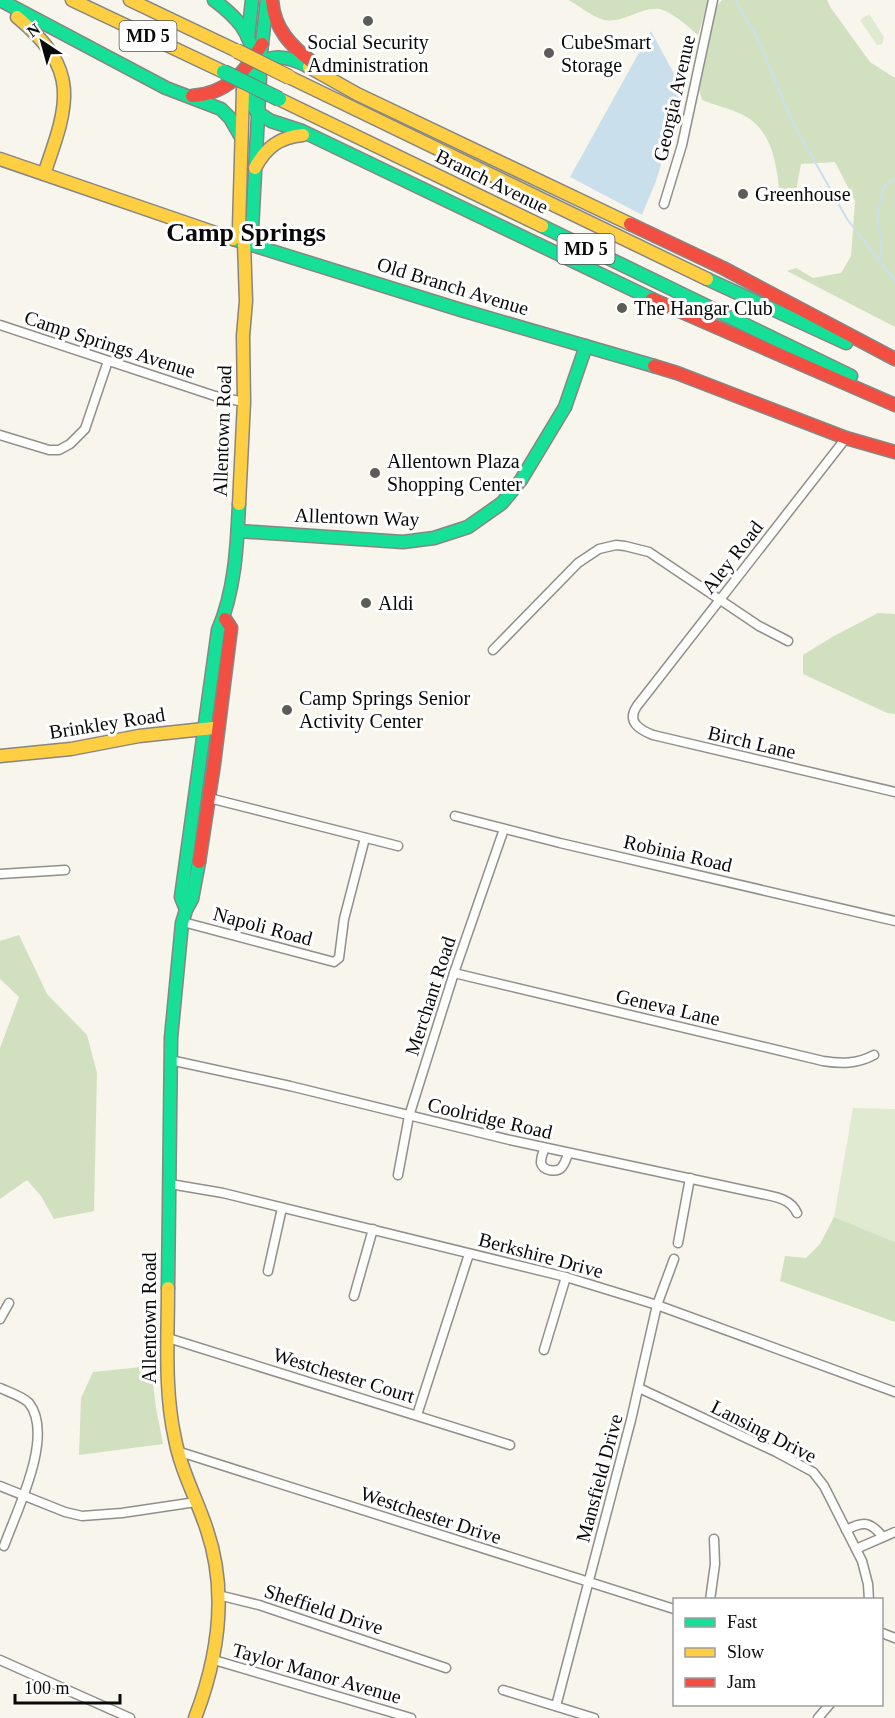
<svg xmlns="http://www.w3.org/2000/svg" width="895" height="1718" viewBox="0 0 895 1718" font-family="Georgia,serif">
<style>
.green{fill:#e0ead0}
.forest{fill:#d1e0bf}
.water{fill:#c9e0ec}
.lines{fill:none;stroke-linecap:round;stroke-linejoin:round}
.stream{stroke:#c9e0ec;stroke-width:2}
.street-casing{stroke:#918f8c;stroke-width:11}
.fast-casing{stroke:#878682;stroke-width:15}
.slow-casing{stroke:#878682;stroke-width:15}
.jam-casing{stroke:#878682;stroke-width:15}
.street{stroke:#fefefc;stroke-width:8}
.fast{stroke:#16e098;stroke-width:12}
.slow{stroke:#ffcf43;stroke-width:12}
.jam{stroke:#f24e42;stroke-width:12}
.fast-bridge-casing{stroke:#7e7d79;stroke-width:16;stroke-linecap:butt}
.slow-bridge-casing{stroke:#7e7d79;stroke-width:16;stroke-linecap:butt}
.fast-bridge{stroke:#16e098;stroke-width:14}
.slow-bridge{stroke:#ffcf43;stroke-width:14}
.poi-dot{fill:#5d5c59;stroke:#fff;stroke-width:2}
.labels{text-anchor:middle;dominant-baseline:central;stroke-width:6;stroke-linejoin:round;paint-order:stroke}
.shield{fill:#fff;stroke:#535353;stroke-width:1.5}
.shield-label{font-size:18px;font-weight:bold;fill:#090909}
.poi-label{font-size:20px;fill:#090909;stroke:#fff;text-anchor:start}
.street-label{font-size:20px;fill:#090909;stroke:#fff}
.district-label{font-size:26px;font-weight:bold;fill:#090909;stroke:#fff}
</style>
<rect width="100%" height="100%" fill="#f8f5ed"/>
<g class="green">
<path d="M869,14l15,23 -2,7 -5,1 -17,-25z"/>
<path d="M853,1108l42,1v133l-61,-25z"/>
</g>
<g class="forest">
<path d="M569,0h140l-11,35c-9,-8 -26,-23 -38,-26 -20,-3 -39,17 -59,10 -11,-4 -22,-13 -32,-19z"/>
<path d="M722,0h105l4,8 39,54 25,16v249l-108,-56 9,-3 17,10 28,-5 10,-17 4,-55 -20,-39 -34,2 -5,27 -17,-2c-3,-29 -8,-61 -38,-75 -12,-6 -27,-9 -39,-14l-3,-10 18,-84z"/>
<path d="M878,613l17,1v100l-8,-1 -84,-39v-19l31,-19z"/>
<path d="M19,935l28,59 40,41 10,38 -3,138 -40,8 -13,-23 -14,-16 -27,19v-151l19,-51 -19,-18v-38z"/>
<path d="M834,1217l61,25v80l-115,-41 5,-25 21,2 14,-14z"/>
<path d="M151,1366l5,42 7,36 -84,11 2,-57 12,-26z"/>
</g>
<path class="water" d="M651,31l27,50 4,16 -26,84 -14,34 -72,-38z"/>
<g class="lines">
<g class="stream">
<path d="M735,0l21,35 36,86 55,98 48,62"/>
<path d="M879,261c6,-18 0,-26 -1,-43 0,-12 3,-22 7,-33l10,-6"/>
</g>
<defs>
<g id="street">
<path d="M664,204l18,-59 31,-145"/>
<path d="M0,325l215,71 29,6"/>
<path d="M0,435l49,15h10l11,-6 15,-15 23,-68"/>
<path d="M846,438l-209,268c-11,16 3,24 16,29l242,57"/>
<path d="M493,650l85,-87 21,-14 17,-4 9,1 24,6 110,74 29,15"/>
<path d="M209,798l189,48"/>
<path d="M455,816l105,27 335,78"/>
<path d="M0,874l65,-4"/>
<path d="M183,922l151,40 5,-4 5,-39 21,-81"/>
<path d="M454,973l369,88c18,3 34,3 51,-6"/>
<path d="M170,1060l120,26 220,54 252,54c14,3 29,5 35,19"/>
<path d="M545,1148c-2,4 -4,10 -4,15 2,8 16,10 21,4 3,-4 5,-10 6,-14"/>
<path d="M398,1175l11,-59 45,-143 50,-144"/>
<path d="M170,1184l53,9 343,84 91,28 238,87"/>
<path d="M678,1243l12,-65"/>
<path d="M268,1271l14,-63"/>
<path d="M354,1296l19,-67"/>
<path d="M0,1319l9,-16"/>
<path d="M168,1338l342,107"/>
<path d="M544,1350l22,-73"/>
<path d="M0,1388c9,4 22,8 29,15 26,33 -13,109 -25,143"/>
<path d="M639,1388l137,64 37,20 11,14 38,75 6,23 1,16"/>
<path d="M417,1415l52,-161"/>
<path d="M177,1451l497,158"/>
<path d="M0,1486l65,26 17,4 40,-3 74,-11"/>
<path d="M846,1530c17,-9 24,-9 37,7"/>
<path d="M856,1549l39,-17"/>
<path d="M218,1595l41,10 187,63"/>
<path d="M710,1600l5,-36 -1,-25"/>
<path d="M882,1633l13,5"/>
<path d="M0,1660l130,58"/>
<path d="M214,1660l197,58"/>
<path d="M503,1690l91,28"/>
<path d="M556,1706l75,-286 26,-115 17,-46"/>
<path d="M818,1718l12,-14"/>
</g>
<g id="fast">
<path d="M0,0l166,88 55,21 9,9 11,19"/>
<path d="M214,0c25,19 34,30 42,61"/>
<path d="M248,38l4,-38"/>
<path d="M261,52l6,-52"/>
<path d="M309,67c-31,-17 -54,-12 -66,23l14,22 14,9 31,10 350,168"/>
<path d="M542,226l309,150"/>
<path d="M233,239l228,71 193,56"/>
<path d="M244,243l8,-13 8,-153"/>
<path d="M707,279l139,64"/>
<path d="M238,531l165,11 31,-4 34,-11 34,-24 19,-23 44,-73 21,-61"/>
<path d="M185,907l-4,-10 37,-267c17,-39 19,-84 21,-126"/>
<path d="M168,1288l3,-250 11,-115 4,-13 6,-11 7,-37"/>
</g>
<g id="slow">
<path d="M72,0l152,72"/>
<path d="M130,0l107,51"/>
<path d="M17,17c64,53 52,86 27,157"/>
<path d="M309,67l48,27 273,130"/>
<path d="M289,77l418,202"/>
<path d="M279,99l263,127"/>
<path d="M0,159l233,80"/>
<path d="M255,168c11,-21 25,-31 48,-33"/>
<path d="M239,504l5,-102 -1,-66 3,-35 -2,-58 -5,-16 4,-137"/>
<path d="M0,756l71,-7 68,-13 74,-8"/>
<path d="M168,1288c0,50 -4,102 7,151 6,32 22,60 32,91 21,62 11,128 -12,188"/>
</g>
<g id="jam">
<path d="M272,0c2,29 19,46 41,63"/>
<path d="M192,96c34,-2 54,-24 70,-52"/>
<path d="M630,224l93,44 172,91"/>
<path d="M652,299l243,106"/>
<path d="M654,366l23,7 169,65 49,14"/>
<path d="M199,862l15,-98 17,-136 -6,-9"/>
</g>
</defs>
<use href="#street" class="street-casing"/>
<use href="#fast" class="fast-casing"/>
<use href="#slow" class="slow-casing"/>
<use href="#jam" class="jam-casing"/>
<use href="#street" class="street"/>
<use href="#fast" class="fast"/>
<use href="#slow" class="slow"/>
<use href="#jam" class="jam"/>
<defs>
<path id="fast-bridge" d="M224,72l55,27"/>
<path id="slow-bridge" d="M237,51l52,26"/>
</defs>
<use href="#fast-bridge" class="fast-bridge-casing"/>
<use href="#slow-bridge" class="slow-bridge-casing"/>
<use href="#fast-bridge" class="fast-bridge"/>
<use href="#slow-bridge" class="slow-bridge"/>
</g>
<g class="poi-dot">
<circle cx="368" cy="21" r="6"/>
<circle cx="549" cy="53" r="6"/>
<circle cx="743" cy="194" r="6"/>
<circle cx="622" cy="308" r="6"/>
<circle cx="375" cy="473" r="6"/>
<circle cx="366" cy="603" r="6"/>
<circle cx="287" cy="710" r="6"/>
</g>
<g class="labels">
<g class="shield">
<rect x="119.5" y="21" width="57" height="30" rx="4.5"/>
<rect x="557.5" y="234" width="57" height="30" rx="4.5"/>
</g>
<g class="shield-label">
<text x="148" y="36">MD 5</text>
<text x="586" y="249">MD 5</text>
</g>
<g class="poi-label">
<text x="368" y="42" text-anchor="middle">Social Security<tspan x="368" dy="23">Administration</tspan></text>
<text x="561" y="42">CubeSmart<tspan x="561" dy="23">Storage</tspan></text>
<text x="755" y="194">Greenhouse</text>
<text x="634" y="308">The Hangar Club</text>
<text x="387" y="461">Allentown Plaza<tspan x="387" dy="23">Shopping Center</tspan></text>
<text x="378" y="603">Aldi</text>
<text x="299" y="698">Camp Springs Senior<tspan x="299" dy="23">Activity Center</tspan></text>
</g>
<g class="street-label">
<text transform="translate(674 98) rotate(-77)">Georgia Avenue</text>
<text transform="translate(492 181) rotate(26)">Branch Avenue</text>
<text transform="translate(453 286) rotate(17)">Old Branch Avenue</text>
<text transform="translate(110 344) rotate(18)">Camp Springs Avenue</text>
<text transform="translate(222 431) rotate(-88)">Allentown Road</text>
<text transform="translate(357 517) rotate(2)">Allentown Way</text>
<text transform="translate(732 557) rotate(-52)">Aley Road</text>
<text transform="translate(107 723) rotate(-9)">Brinkley Road</text>
<text transform="translate(752 742) rotate(13)">Birch Lane</text>
<text transform="translate(678 853) rotate(13)">Robinia Road</text>
<text transform="translate(263 926) rotate(15)">Napoli Road</text>
<text transform="translate(430 996) rotate(-72)">Merchant Road</text>
<text transform="translate(668 1007) rotate(13)">Geneva Lane</text>
<text transform="translate(490 1118) rotate(13)">Coolridge Road</text>
<text transform="translate(541 1255) rotate(15)">Berkshire Drive</text>
<text transform="translate(149 1318) rotate(-90)">Allentown Road</text>
<text transform="translate(344 1375) rotate(17)">Westchester Court</text>
<text transform="translate(764 1431) rotate(27)">Lansing Drive</text>
<text transform="translate(599 1478) rotate(-75)">Mansfield Drive</text>
<text transform="translate(431 1515) rotate(18)">Westchester Drive</text>
<text transform="translate(324 1609) rotate(18)">Sheffield Drive</text>
<text transform="translate(317 1673) rotate(16)">Taylor Manor Avenue</text>
</g>
<g class="district-label">
<text x="246" y="232">Camp Springs</text>
</g>
</g>
<rect x="673" y="1598" width="210" height="108" fill="#ffffff" stroke="#9d9d9d" stroke-width="1.5"/>
<rect x="685" y="1618" width="30" height="9" fill="#16e098" stroke="#9d9d9d" stroke-width="1.5"/>
<text x="727" y="1628" font-size="18" fill="#090909">Fast</text>
<rect x="685" y="1648" width="30" height="9" fill="#ffcf43" stroke="#9d9d9d" stroke-width="1.5"/>
<text x="727" y="1658" font-size="18" fill="#090909">Slow</text>
<rect x="685" y="1678" width="30" height="9" fill="#f24e42" stroke="#9d9d9d" stroke-width="1.5"/>
<text x="727" y="1688" font-size="18" fill="#090909">Jam</text>
<g transform="translate(42 42) rotate(324)" stroke="#ffffff" stroke-width="4.5" paint-order="stroke">
<path d="M0-4.5L10 22L0 15L-10 22Z" fill="#090909"/>
<text y="-9" font-size="16" font-weight="bold" text-anchor="middle" fill="#090909">N</text>
</g>
<path d="M15 1694v9h105v-9" fill="none" stroke="#090909" stroke-width="3"/>
<text x="24" y="1694" font-size="18" fill="#090909" stroke="#ffffff" stroke-width="4.5" paint-order="stroke">100 m</text>
</svg>
